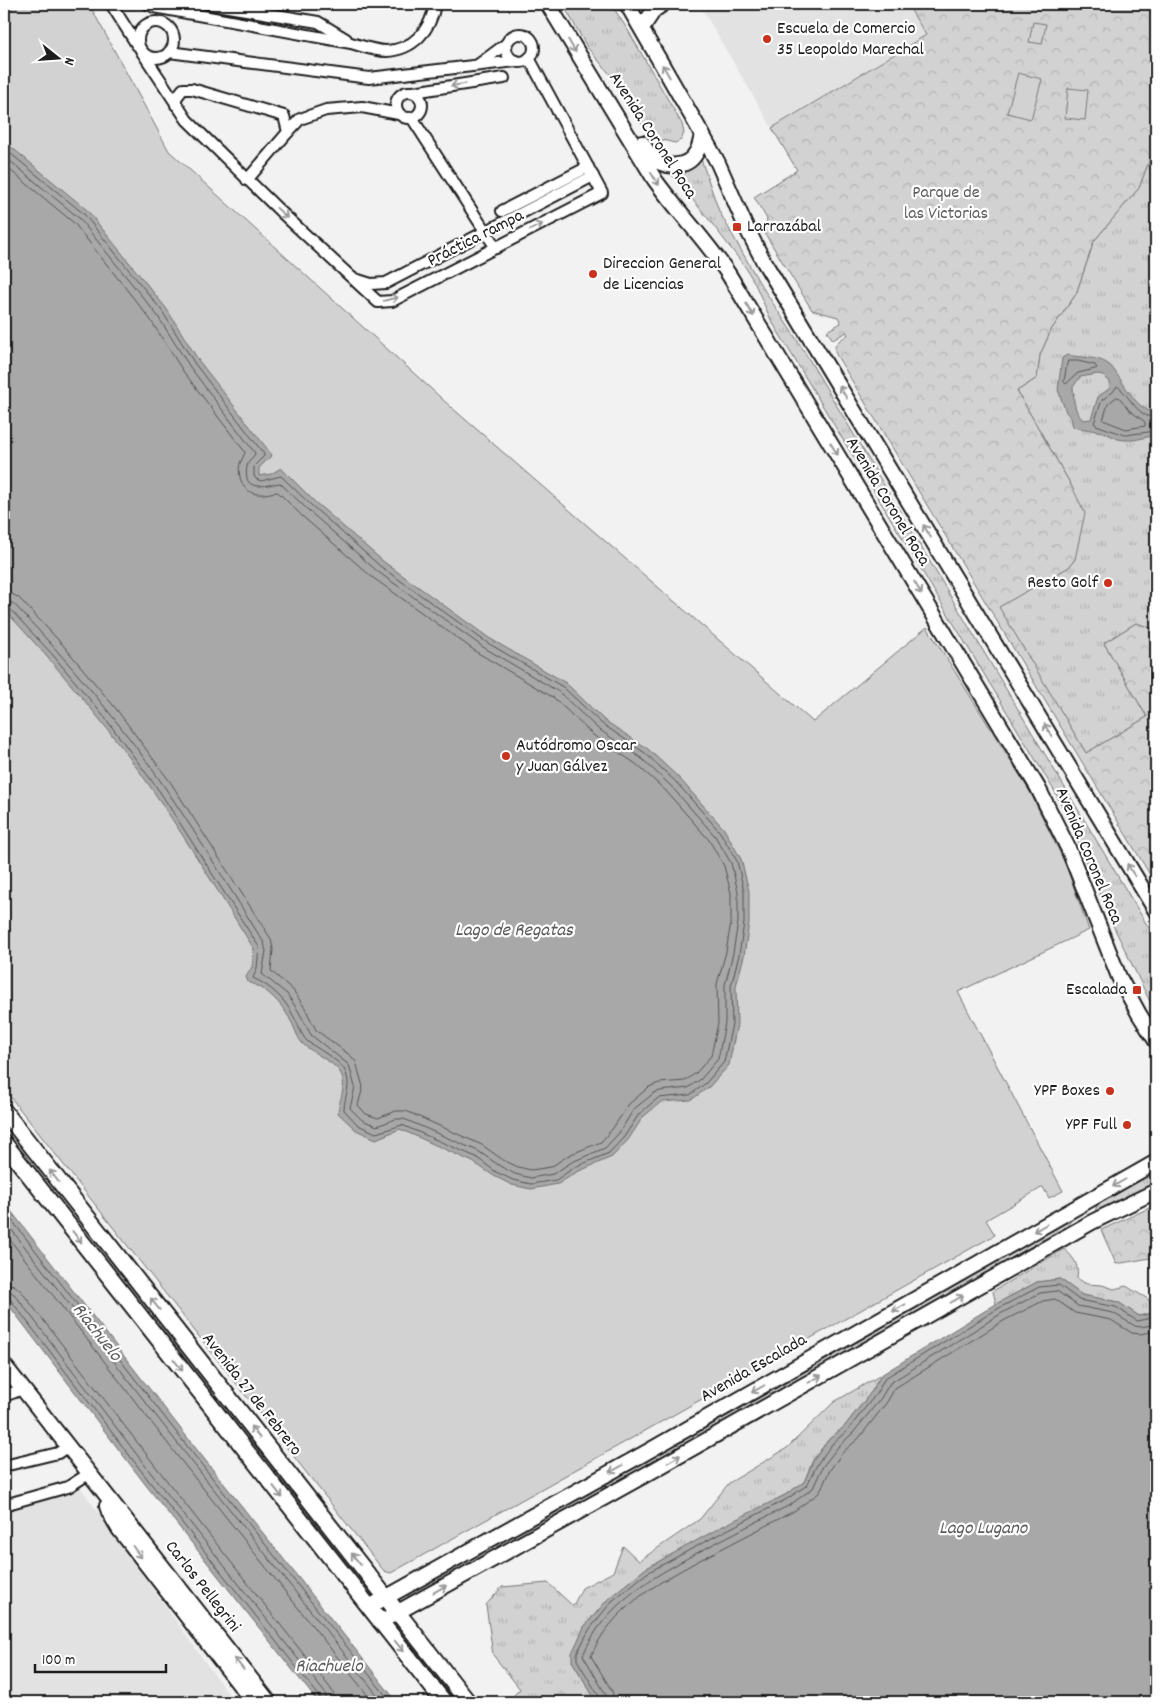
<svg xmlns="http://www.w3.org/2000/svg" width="1160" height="1706" viewBox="0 0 1160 1706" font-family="Dekko,sans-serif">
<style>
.built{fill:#e2e2e2}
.grass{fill:url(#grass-tufts);stroke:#777}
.forest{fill:url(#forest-crowns);stroke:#777}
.pitch{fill:#d2d2d2;stroke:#777}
.water{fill:#a8a8a8;stroke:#707070;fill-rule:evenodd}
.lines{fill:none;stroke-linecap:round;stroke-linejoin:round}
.shore{stroke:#545454;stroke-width:1}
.street-casing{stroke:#1c1c1c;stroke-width:14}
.secondary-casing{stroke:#1c1c1c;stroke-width:18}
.primary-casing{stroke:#1c1c1c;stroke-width:19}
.street{stroke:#fff;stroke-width:10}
.secondary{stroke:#fff;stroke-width:14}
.primary{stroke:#fff;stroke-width:15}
.tram{stroke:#1c1c1c;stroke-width:1}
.oneway{stroke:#999}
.poi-dot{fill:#c8321e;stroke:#fff;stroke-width:2}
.labels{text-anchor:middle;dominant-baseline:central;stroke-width:4.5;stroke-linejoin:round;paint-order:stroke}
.poi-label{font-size:18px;fill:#1c1c1c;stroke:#fff;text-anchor:start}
.street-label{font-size:18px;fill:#1c1c1c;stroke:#fff}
.park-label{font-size:18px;fill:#5c5c5c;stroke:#fff}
.water-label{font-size:19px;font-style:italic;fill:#5b5b5b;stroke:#fff}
</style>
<defs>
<pattern id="grass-tufts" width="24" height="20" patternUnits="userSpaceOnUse" patternTransform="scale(1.25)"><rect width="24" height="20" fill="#d2d2d2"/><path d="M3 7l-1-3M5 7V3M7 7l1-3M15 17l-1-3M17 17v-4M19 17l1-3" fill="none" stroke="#b4b4b4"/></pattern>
<pattern id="forest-crowns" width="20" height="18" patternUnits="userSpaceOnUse" patternTransform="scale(1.25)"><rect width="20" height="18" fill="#d2d2d2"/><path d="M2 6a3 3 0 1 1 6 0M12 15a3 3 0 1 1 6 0" fill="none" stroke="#b4b4b4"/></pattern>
</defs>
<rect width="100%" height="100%" fill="#f2f2f2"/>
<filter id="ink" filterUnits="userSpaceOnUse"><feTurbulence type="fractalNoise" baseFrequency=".02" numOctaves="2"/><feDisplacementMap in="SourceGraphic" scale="10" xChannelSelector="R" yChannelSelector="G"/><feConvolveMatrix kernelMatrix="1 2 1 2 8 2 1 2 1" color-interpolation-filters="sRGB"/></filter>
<g filter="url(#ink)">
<g class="built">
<path d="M699,4h208l19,31 -154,93z"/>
<path d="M80,1487l154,215h-230v-197z"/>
</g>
<g class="grass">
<path d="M563,4h48l18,28 53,92 2,9 -3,7 -6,3 -25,-6 -36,-58 -27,-32z"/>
<path d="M1156,142v488l-20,-7 -32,20 43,74 -61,36 -88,-146 71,-40 6,-8 -4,-74 -54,-94 20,-13 3,-23 11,-25 25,-36 18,-53 45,-53z"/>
<path d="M701,159l18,52 40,71 42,64 355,594v70l-1,2 -46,-95 -37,-91 -17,-34 -284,-472 -16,-36 -9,-16 -39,-51 -35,-42 12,-1z"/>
<path d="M1156,1170v15l-59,28 -2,-1 3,-10z"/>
<path d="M1069,1218l3,1 -7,10 -650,368 -4,2 -3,-2 1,-4 3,-2z"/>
<path d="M1064,1249c11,9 15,17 13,30l10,5 15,1 12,4 12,-3 22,13 7,13 -16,4 -21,-14 -36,-7 -22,-16 -23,3 -41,22 -3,-13z"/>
<path d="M881,1375l-9,16 -28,36 -15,12 -16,21 -9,22 -19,13 -140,74 -36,29 -25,29 -12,34 25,41h-88v-2l11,-11 -27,-34 -7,-50 16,-18 46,-4 25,23 9,-18 31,-16 10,-26 16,15 61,-42 29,-36 58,-35 47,-46z"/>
</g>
<g class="forest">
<path d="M907,4h249v138l-17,46 -45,53 -18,53 -25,36 -11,25 -3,23 -20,13 54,94 14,28 -10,46 -6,8 -70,40 87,146 61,-36 -43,-74 32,-20 20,7v245l-7,-2 -312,-517c-6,-11 2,-16 11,-21l-2,-3 -13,8 -6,-9 14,-8 -3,-6 -26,-7 -48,-78 3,-13 -13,-22 43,-27 -25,-42 154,-93z"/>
<path d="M1156,1205v52l-40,7 -15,-34z"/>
</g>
<g class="pitch">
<path d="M4,4h85l80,147 282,256 362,315 114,-95 102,163 37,75 23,65 -131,62 105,199 -14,7 -6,-11 -57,33 9,15 -604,338 -7,-2 -380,-482z"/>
<path d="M1033,22l13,2 -4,20 -13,-2z"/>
<path d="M1018,73l24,6 -11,40 -24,-6z"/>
<path d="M1068,88l20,2 -3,30 -20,-2z"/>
</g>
<g class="water">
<path d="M4,141l83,69 79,98 33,53 73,94 -13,13v8l12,-2 10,-6 34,34 69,60 105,76 77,45 38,37 44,29 31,29 45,51 17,30 8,32v32l-5,33 -8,30 1,38 -8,41 -20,22 -18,13 -30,2 -18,15 -15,23 -16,17 -35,15 -19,12 -27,5 -19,-4 -18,-9 -21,-14 -73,-33 -24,10 -20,-9 -18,-17c1,-14 10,-28 2,-41 -6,-10 -29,-20 -37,-28 -5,-5 -8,-15 -11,-21 -9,-18 -24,-35 -44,-41l-2,-5 6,-10 2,-18c-32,-51 -64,-104 -98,-154 -45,-66 -98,-127 -152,-186z"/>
<path d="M1067,355c13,3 30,1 41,9 5,3 7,8 10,12 10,14 20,34 38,37v22l-22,5h-9l-7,-1 -15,-7 -30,-5 -2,-9 -5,-6 -8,-22 4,-32zM1098,374l5,1 7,7v6l-12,9 -7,22 -8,1c-10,-10 -9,-20 -10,-33l7,-10z"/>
<path d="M4,1202l190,244 203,256h-79l-173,-218 -141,-185z"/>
<path d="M1060,1279l22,16 36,7 21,14 17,-3v389h-559l-25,-41v-8l12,-26 25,-29 36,-29 78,-43 62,-31 19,-13 9,-21 16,-22 15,-12 28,-36 9,-16 115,-71 41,-22z"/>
</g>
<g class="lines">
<g class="shore">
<path d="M4,148l80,66 78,97 33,53 69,90v2l-10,10v10l2,3 5,2 20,-5 31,30 68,60 106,76 77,45 38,36 44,30 31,29 44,50 17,29 7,30v32l-5,32 -8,31 1,38 -8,38 -18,21 -16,12 -32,3 -19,16 -15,23 -15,16 -34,14 -19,13 -25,4 -18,-4 -17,-8 -20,-15 -74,-32 -26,8 -18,-8 -14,-15c0,-15 9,-24 0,-41 -5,-9 -28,-21 -37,-28 -6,-6 -9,-17 -13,-24 -9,-18 -23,-31 -41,-39l4,-10 2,-21 -99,-155 -54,-73 -54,-65 -43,-46 -5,-2"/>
<path d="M4,156l75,62 78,97 33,52 65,86c-1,5 -7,8 -8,13 -5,28 18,19 33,17l28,27 69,61 106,76 76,45 38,36 44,30 30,28 44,50 16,27 7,29v30l-5,31 -8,32v38l-7,36 -17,20 -13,9 -28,3 -6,2 -20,16 -15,24 -14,15 -33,14 -19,12 -22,4 -16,-4 -15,-8 -22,-15 -74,-32h-8l-19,7 -15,-6 -12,-12 5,-21 -6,-22 -38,-30 -12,-23 -12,-18 -25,-20 4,-23 -2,-8c-32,-51 -64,-104 -98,-154 -45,-66 -98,-128 -152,-185l-10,-4"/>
<path d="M4,165l70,58 76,96 33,52 62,81c-1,4 -3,7 -5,11 -3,14 3,30 18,31 7,1 14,-2 20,-2l24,24 70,61 106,76 76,45 39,37 43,29 30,27 43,49 15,26 7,27v29l-5,30 -9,32 1,39 -7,33 -15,17 -11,8 -26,2 -10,4 -20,17 -16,24 -12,14 -32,13 -18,12 -20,3 -13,-3 -15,-7 -21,-15 -76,-34h-10l-18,7 -12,-4 -8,-9 5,-18 -7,-25 -5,-6 -35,-26 -11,-22 -12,-18 -22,-19 2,-22 -2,-10 -100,-156 -54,-73 -54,-65 -44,-47 -7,-4 -8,-1"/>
<path d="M1068,361h10l17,4 2,3 -2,1 -17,4 -12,11 -2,-2z"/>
<path d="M1117,397l3,1 9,12 16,12v4l-19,3 -23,-9 5,-16z"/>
<path d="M1156,418c-20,-1 -25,-22 -39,-32l-4,6 -11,8 -8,23 2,2 29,10 31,-4"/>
<path d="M4,1210l186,240 201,252"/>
<path d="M4,1220l181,233 198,249"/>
<path d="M4,1232l175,226 194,244"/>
<path d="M4,1283l10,2 7,6 139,181 171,217 3,6 1,7"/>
<path d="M4,1290l6,1 5,4 139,182 171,216 2,9"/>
<path d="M4,1297l6,2 139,182 171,216 1,5"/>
<path d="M601,1702l-1,-4 -23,-38v-7l12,-23 23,-29 35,-28 78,-42 62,-32 20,-14 11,-22 15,-20 15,-13 28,-36 9,-16 114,-70 40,-21 20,-2 20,15 37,7 21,14 19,-4"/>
<path d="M607,1702l-1,-7 -23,-40c22,-51 65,-75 112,-101 31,-17 63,-33 95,-49l23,-17 10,-22 15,-19 15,-14 28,-35 9,-15 112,-70 38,-20 17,-2 21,15 35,7 22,13 6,1 15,-3"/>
<path d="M615,1702l-3,-11 -21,-35c20,-47 65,-72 107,-95 32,-17 64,-33 96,-50l25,-18 11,-23 13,-18 16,-14 28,-36 8,-14 110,-68 38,-19 12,-2 20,14 36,7 21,13 8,1 16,-3"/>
</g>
<defs>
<g id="street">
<path d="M111,4l26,41"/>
<path d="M148,4l6,3 197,36c11,3 23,8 35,8 27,-1 45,-21 49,-47"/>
<path d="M210,4l108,18 28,17"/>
<circle cx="156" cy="40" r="18"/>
<circle cx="520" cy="48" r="14"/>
<path d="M142,52l45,68 94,92 97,90 14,-1 210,-108 -73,-135"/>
<path d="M169,52l200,26 147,-17"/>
<path d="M479,64l27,-20"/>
<circle cx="409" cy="105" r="13"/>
<path d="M413,92l91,-14"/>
<path d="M176,105v-7l7,-9h9l92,27 4,16 -41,48"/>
<path d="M412,118l84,130"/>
<path d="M288,132l12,-13 26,-9 36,-3 37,7"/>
<path d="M502,211l86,-44"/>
<path d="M355,279l16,5 15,-1 207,-107"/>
<path d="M4,1396l11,-4 7,-4"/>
<path d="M4,1466l54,-13 10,-7"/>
<path d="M4,1505l64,-18 22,-14"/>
</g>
<g id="secondary">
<path d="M548,4l107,176c23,32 52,61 74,95l309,513 30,60 51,129 20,37 17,27"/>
<path d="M627,4l75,130 16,29 28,64 18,35 392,649"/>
<path d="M642,28l12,-18 9,-6"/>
<path d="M642,143c3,4 5,9 9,13 12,13 36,13 45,-3 4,-6 5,-13 6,-19"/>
<path d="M4,1365l265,337"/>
<path d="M107,1506l2,6 10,17 134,173"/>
<path d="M369,1607l276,-154 511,-291"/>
<path d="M380,1622l274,-152 438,-248 64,-31"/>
</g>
<g id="primary">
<path d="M4,1111l464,591"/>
<path d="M4,1143l440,559"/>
</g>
</defs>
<use href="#street" class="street-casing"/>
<use href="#secondary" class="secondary-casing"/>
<use href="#primary" class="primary-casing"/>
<use href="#street" class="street"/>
<use href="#secondary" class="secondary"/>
<use href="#primary" class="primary"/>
<path class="tram" d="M597,4c17,8 34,9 51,0"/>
</g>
<defs><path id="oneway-shaft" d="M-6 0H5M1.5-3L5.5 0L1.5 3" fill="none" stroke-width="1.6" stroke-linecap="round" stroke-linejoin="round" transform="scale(1.25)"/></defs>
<g class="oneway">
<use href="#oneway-shaft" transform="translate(572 46) rotate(59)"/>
<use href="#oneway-shaft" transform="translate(666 71) rotate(-120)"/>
<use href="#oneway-shaft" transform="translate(458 85) rotate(171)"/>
<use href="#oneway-shaft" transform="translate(655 179) rotate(56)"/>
<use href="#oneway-shaft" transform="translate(282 213) rotate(43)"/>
<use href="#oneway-shaft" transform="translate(536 227) rotate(-27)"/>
<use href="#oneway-shaft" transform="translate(391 299) rotate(-14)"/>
<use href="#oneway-shaft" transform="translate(750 310) rotate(59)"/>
<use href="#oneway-shaft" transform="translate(843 392) rotate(-121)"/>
<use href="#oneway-shaft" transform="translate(834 449) rotate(59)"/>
<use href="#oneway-shaft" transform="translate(927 531) rotate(-121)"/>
<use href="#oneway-shaft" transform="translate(918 588) rotate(59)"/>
<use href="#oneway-shaft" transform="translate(1048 730) rotate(-121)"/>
<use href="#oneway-shaft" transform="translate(1131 870) rotate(-121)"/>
<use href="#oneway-shaft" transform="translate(54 1176) rotate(-128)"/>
<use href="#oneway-shaft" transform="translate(1119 1183) rotate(150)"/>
<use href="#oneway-shaft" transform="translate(1040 1228) rotate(150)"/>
<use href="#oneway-shaft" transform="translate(77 1237) rotate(52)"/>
<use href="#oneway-shaft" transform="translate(957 1299) rotate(-30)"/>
<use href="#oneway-shaft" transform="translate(155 1304) rotate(-128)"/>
<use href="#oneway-shaft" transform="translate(899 1308) rotate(150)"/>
<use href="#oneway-shaft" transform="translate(178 1365) rotate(52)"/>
<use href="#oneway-shaft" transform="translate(815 1379) rotate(-30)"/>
<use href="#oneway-shaft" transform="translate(758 1389) rotate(150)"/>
<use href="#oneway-shaft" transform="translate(255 1432) rotate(-128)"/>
<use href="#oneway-shaft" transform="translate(674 1459) rotate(-30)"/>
<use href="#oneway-shaft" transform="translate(616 1469) rotate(151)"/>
<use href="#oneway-shaft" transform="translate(278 1492) rotate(52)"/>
<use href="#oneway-shaft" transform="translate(137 1552) rotate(53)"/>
<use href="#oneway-shaft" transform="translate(356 1559) rotate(-128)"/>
<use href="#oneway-shaft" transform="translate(440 1589) rotate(-29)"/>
<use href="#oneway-shaft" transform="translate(399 1646) rotate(51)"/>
<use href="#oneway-shaft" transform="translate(239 1664) rotate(-129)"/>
</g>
</g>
<g class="poi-dot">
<circle cx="767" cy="39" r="5"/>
<rect x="732" y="222" width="10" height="10" rx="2.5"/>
<circle cx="593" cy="274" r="5"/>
<circle cx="1108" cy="583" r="5"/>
<circle cx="506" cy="756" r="5"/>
<rect x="1132" y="985" width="10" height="10" rx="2.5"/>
<circle cx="1110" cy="1091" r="5"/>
<circle cx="1127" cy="1125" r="5"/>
</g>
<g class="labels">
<g class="poi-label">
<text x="777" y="29">Escuela de Comercio<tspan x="777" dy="21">35 Leopoldo Marechal</tspan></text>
<text x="747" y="227">Larrazábal</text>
<text x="603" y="264">Direccion General<tspan x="603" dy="21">de Licencias</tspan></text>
<text x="1098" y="583" text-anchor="end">Resto Golf</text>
<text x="516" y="746">Autódromo Oscar<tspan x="516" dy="21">y Juan Gálvez</tspan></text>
<text x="1127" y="990" text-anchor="end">Escalada</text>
<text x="1100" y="1091" text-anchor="end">YPF Boxes</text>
<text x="1117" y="1125" text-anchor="end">YPF Full</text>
</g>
<g class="street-label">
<text transform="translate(652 136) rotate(57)">Avenida Coronel Roca</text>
<text transform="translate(476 239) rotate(-27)">Práctica rampa</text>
<text transform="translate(887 502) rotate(59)">Avenida Coronel Roca</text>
<text transform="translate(1088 856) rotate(67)">Avenida Coronel Roca</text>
<text transform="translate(754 1369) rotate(-30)">Avenida Escalada</text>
<text transform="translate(251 1395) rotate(52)">Avenida 27 de Febrero</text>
<text transform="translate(202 1587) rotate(52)">Carlos Pellegrini</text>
</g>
<g class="park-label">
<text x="946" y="193">Parque de<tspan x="946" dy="21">las Victorias</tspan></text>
</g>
<g class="water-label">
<text x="514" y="931">Lago de Regatas</text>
<text transform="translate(96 1333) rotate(52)">Riachuelo</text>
<text x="983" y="1529">Lago Lugano</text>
<text x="329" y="1667">Riachuelo</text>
</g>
</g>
<rect width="1160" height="1706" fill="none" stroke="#fff" stroke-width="20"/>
<rect x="10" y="10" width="1140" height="1686" fill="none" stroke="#1c1c1c" stroke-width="2" filter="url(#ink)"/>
<g transform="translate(58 58) rotate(107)" stroke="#ffffff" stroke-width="4" paint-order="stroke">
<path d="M0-4L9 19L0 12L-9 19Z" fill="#1c1c1c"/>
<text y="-8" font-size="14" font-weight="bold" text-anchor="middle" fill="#1c1c1c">N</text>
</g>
<path d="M35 1664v8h131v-8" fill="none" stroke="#1c1c1c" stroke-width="2.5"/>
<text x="42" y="1664" font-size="15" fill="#1c1c1c" stroke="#ffffff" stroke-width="4" paint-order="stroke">100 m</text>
</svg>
